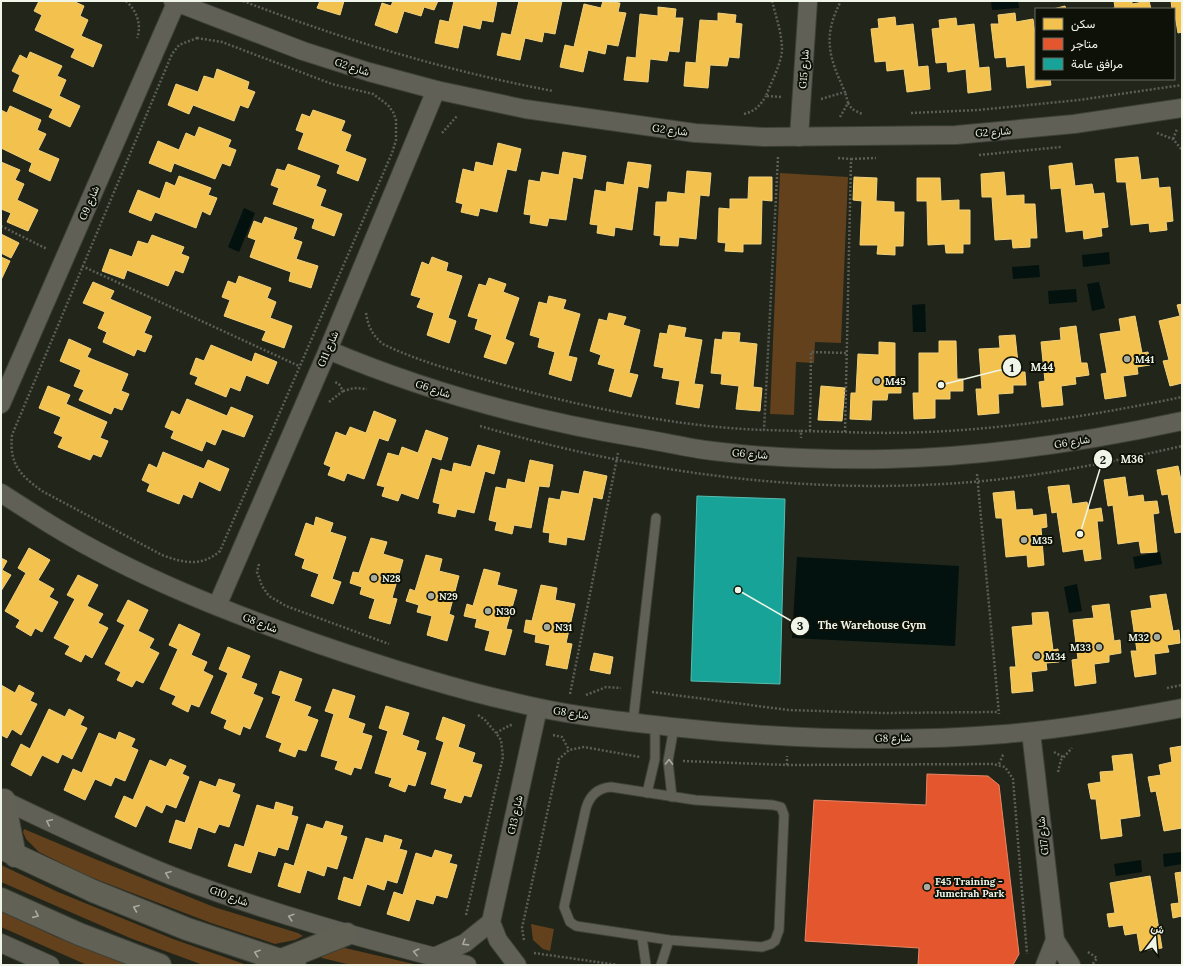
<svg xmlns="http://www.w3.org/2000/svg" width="1183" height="966" viewBox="0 0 1183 966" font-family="Lora,Vazirmatn,serif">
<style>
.green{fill:#63411d}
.water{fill:#03120f}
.homes{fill:#f2c14e;stroke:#f1d17c}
.shops{fill:#e4572e;stroke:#e78666}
.public{fill:#17a398;stroke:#58bcb0}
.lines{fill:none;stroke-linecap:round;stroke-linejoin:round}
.lane-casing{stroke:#3d4138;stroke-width:11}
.street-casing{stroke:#3d4138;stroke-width:20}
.secondary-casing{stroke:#3d4138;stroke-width:24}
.path{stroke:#5d5e56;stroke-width:2.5;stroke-dasharray:2 2;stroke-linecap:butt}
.lane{stroke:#616057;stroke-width:9}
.street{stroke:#616057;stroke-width:18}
.secondary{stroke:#626156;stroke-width:22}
.oneway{stroke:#a8aa9f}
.oneway2{stroke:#a8ab9e}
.poi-dot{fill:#a7ac9f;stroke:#0e1108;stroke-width:1.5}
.labels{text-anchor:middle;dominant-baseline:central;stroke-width:4;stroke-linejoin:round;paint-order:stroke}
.street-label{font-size:10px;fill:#eff5e7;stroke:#0e1108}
.poi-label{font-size:10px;font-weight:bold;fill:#eff5e7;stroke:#0e1108;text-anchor:start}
.leader{fill:none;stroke:#eff5e7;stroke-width:1.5}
.callout-dot{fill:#eff5e7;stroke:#0e1108;stroke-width:1.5}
.mark-label{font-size:12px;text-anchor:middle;font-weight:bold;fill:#111}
.callout-label{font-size:11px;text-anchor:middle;font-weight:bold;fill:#eff5e7;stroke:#0e1108;stroke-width:4;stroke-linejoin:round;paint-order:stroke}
</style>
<rect width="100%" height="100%" fill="#21251a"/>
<g class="green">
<path d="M780,173l68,4 -7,166 -26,-1 -1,21 -18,-1 -2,53 -24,-1z"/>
<path d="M24,829l71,30 119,48 84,26 5,3 -8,4 -20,4 -64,-21 -126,-48 -46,-23 -13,-13 -3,-7z"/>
<path d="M1,865l57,27 115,47 74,26h-44l-73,-27 -129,-56z"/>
<path d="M1,911l55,26 77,28h-46l-86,-38z"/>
<path d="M531,924l23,5 -4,22 -7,-2 -10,-9z"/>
<path d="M332,948h13l73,17h-67l-29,-7 -2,-5z"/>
</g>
<g class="water">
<path d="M991,1h27l1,7 -27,2z"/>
<path d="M244,208l11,5 -16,39 -11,-5z"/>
<path d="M1109,252l1,12 -27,3 -1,-12z"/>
<path d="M1039,265l1,12 -27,2 -1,-12z"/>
<path d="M1099,282l6,26 -13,3 -5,-27z"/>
<path d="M1076,289l1,13 -28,2 -1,-13z"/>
<path d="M925,304l1,28h-13l-1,-27z"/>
<path d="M1160,552l2,12 -27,5 -2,-12z"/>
<path d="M797,557l162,9 -4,80 -163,-8z"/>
<path d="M1077,584l5,27 -13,2 -5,-26z"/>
<path d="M1182,852v12l-18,3 -1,-13z"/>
<path d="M1141,860l1,12 -26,4 -2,-12z"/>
</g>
<g class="homes">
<path d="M39,1h34l11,5 -4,10 8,4 -7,16 21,9 -9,22 -22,-10 4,-8 -40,-19 7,-15 -8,-4z"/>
<path d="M320,1h24l-4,14 -23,-7z"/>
<path d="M393,1h45l-4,9 -10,-3 -3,9 -17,-5 -7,22 -22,-8 7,-22 9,3z"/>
<path d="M454,1h43l-4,21 -11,-2 -2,9 -17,-4 -5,23 -23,-5 5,-23 9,2z"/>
<path d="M519,1h43l-7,33 -11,-2 -2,10 -17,-4 -5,22 -23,-5 5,-22 9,2z"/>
<path d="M603,1l17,2 -2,9 8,1 -8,33 -11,-2 -2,10 -17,-4 -5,22 -23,-5 5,-22 9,2 10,-43 17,4z"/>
<path d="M1114,1h18v3l17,-3 2,8h-42l6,-1z"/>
<path d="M1171,1h11v31l-4,1 -4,-24h-2z"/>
<path d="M1065,6l1,3h-13z"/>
<path d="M658,7l18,2 -1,9h8l-4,34 -10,-1 -2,10 -17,-2 -2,23 -24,-2 3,-23 9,1 4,-44 18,2z"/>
<path d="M718,13l18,2 -1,8 7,1 -3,34 -10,-1 -2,9 -17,-1 -2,23 -24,-2 2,-24 10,1 4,-43 18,1z"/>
<path d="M1015,13l1,9 17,-3 3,23v37h14l1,6 -24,3 -2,-23 -18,2 -1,-10 -11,1 -4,-34h8l-1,-9z"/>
<path d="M895,17l1,9 17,-2 5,43 10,-1 2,23 -23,3 -3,-23 -17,2 -1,-10 -11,1 -4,-33 8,-1 -1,-9z"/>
<path d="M956,18l1,8 17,-2 5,44 10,-1 2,23 -23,3 -2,-24 -18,3 -1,-10 -11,1 -4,-34 8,-1 -1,-8z"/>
<path d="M30,52l32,14 -5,10 9,4 -7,16 21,10 -10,21 -21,-10 4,-8 -40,-18 7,-16 -8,-4 8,-16 7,4z"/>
<path d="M217,69l32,13 -2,7 8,3 -7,16 -8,-3 -6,16 -41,-16 -4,9 -21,-9 8,-21 22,8 6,-16 10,3z"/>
<path d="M10,106l31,14 -4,10 9,4 -8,16 21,9 -9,22 -21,-10 3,-8 -31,-15v-38l6,3z"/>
<path d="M313,110l32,11 -4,10 10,4 -6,16 21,8 -8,22 -21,-8 3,-8 -42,-16 6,-16 -8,-3 6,-16 8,3z"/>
<path d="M199,127l32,13 -3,7 8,3 -6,16 -8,-3 -7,16 -41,-16 -3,9 -22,-9 9,-22 21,9 7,-17 9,4z"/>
<path d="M498,143l23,6 -5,22 -9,-2 -10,43 -17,-4 -2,8 -17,-4 2,-8 -7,-2 7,-33 11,3 2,-10 17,4z"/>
<path d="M563,152l23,4 -4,23 -9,-2 -7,43 -17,-2 -2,8 -17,-3 1,-8 -7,-1 5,-34 11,2 2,-10 17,3z"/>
<path d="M1138,157l3,23 17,-2 1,10 11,-1 3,34 -7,1 1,8 -17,2 -1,-9 -18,2 -5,-43h-9l-2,-23z"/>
<path d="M1,162l19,8 -5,10 9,4 -7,16 21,10 -10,21 -21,-9 4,-9 -10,-4z"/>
<path d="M628,162l23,3 -3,23 -10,-2 -6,44 -17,-3 -1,9 -17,-3 1,-8 -8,-1 5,-34 11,2 1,-10 17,3z"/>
<path d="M1072,163l3,23 17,-2 2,10 10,-1 4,34 -7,1 1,8 -18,3 -1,-9 -17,2 -5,-44 -10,1 -2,-23z"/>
<path d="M288,164l32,12 -4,10 10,4 -6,16 22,8 -8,22 -22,-8 3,-9 -42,-15 6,-16 -8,-3 6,-16 8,2z"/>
<path d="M687,171l24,2 -2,23 -9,-1 -4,44 -17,-2 -1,9 -18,-1 1,-9 -7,-1 2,-33h11l1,-10 17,2z"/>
<path d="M1004,172l2,24 18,-1v9h11l2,34h-7v9l-17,1 -1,-9 -17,1 -3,-43h-10l-1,-23z"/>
<path d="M179,176l32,12 -3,7 9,3 -7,17 -8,-4 -6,17 -41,-16 -4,9 -22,-9 9,-22 22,9 6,-17 9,4z"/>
<path d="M749,177h23v24l-10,-1 -1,44h-18v8l-18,-1 1,-8 -8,-1 1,-34 11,1v-10h18z"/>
<path d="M854,177l23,1 -1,23 18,1v10h10l-1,34h-8v9l-18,-1 1,-9h-18l2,-44 -9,-1z"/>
<path d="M917,178h23l1,23 18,-1v10h11v34h-7v9h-17l-1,-9 -17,1 -1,-44h-10z"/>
<path d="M265,217l32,11 -4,11 9,3 -6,17 22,7 -7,22 -22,-7 2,-9 -41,-15 6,-17 -8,-3 6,-16 8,3z"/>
<path d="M1,234l18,9 -8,15 -10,-5z"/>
<path d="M152,235l32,12 -3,7 8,3 -6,16 -8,-3 -7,16 -41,-16 -3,9 -22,-8 8,-22 22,8 6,-16 10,3z"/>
<path d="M1,257l9,4 -9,19z"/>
<path d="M432,257l16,6 -2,8 16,5 -14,42 8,3 -7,22 -22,-8 7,-22 -17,-6 4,-9 -10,-3 11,-33 7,3z"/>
<path d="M239,276l32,12 -4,10 9,4 -6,16 22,8 -8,22 -22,-8 4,-9 -42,-15 6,-16 -8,-3 6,-16 8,3z"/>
<path d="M489,278l17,6 -3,8 16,6 -14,41 9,4 -8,21 -22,-7 8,-22 -17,-6 3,-10 -10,-3 11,-32 7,2z"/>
<path d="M93,282l21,9 -4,8 41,18 -7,16 8,3 -7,16 -8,-3 -3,7 -31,-14 4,-10 -9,-4 7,-16 -22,-9z"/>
<path d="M549,296l17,4 -3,9 17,5 -12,42 9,2 -6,23 -22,-7 6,-22 -17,-5 2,-9 -10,-3 9,-33 8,2z"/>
<path d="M1182,304v79l-12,3 -7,-25 6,-1 -10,-39 21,-5 -3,-11z"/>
<path d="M609,313l17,4 -3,8 17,5 -11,43 9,2 -7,22 -22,-6 6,-22 -17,-5 3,-9 -11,-4 9,-32 8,2z"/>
<path d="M1135,316l7,37 6,-1 2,13 -13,2 1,7 -15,2 3,20 -21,3 -4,-25 6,-1 -7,-39 21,-3 -2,-12z"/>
<path d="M669,325l17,3 -2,9 18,3 -8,44 9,1 -4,23 -23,-4 4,-23 -18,-3 2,-10 -10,-2 6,-33 7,1z"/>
<path d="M1076,326l5,37h6l2,12 -14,2 1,7 -15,2 2,19 -21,2 -3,-25 6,-1 -4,-39 20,-2 -1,-12z"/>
<path d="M723,332l17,1 -1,9 18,2 -4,43 9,1 -2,23 -24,-2 3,-23 -18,-2 1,-10 -11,-1 4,-34 7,1z"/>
<path d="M1015,335l4,37h6l1,13h-13v8l-15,1 1,19 -21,2 -2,-26h6l-3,-40 21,-1 -1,-12z"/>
<path d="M69,339l22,10 -4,8 41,17 -7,17 8,3 -7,16 -8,-3 -3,7 -32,-14 5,-10 -10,-4 7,-16 -21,-9z"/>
<path d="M939,341h17l1,38h6v12h-13v8h-15v19l-21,1 -1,-26h6v-40h20z"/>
<path d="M879,342l16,1v38h6v12h-13l-1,7h-15l-1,20 -21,-1 1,-26h5l2,-39 21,1z"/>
<path d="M211,345l41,17 3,-9 22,9 -9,22 -22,-9 -6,16 -10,-4 -4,10 -31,-13 3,-7 -8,-3 6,-16 8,3z"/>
<path d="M48,386l22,9 -4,9 41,18 -7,16 8,3 -7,16 -8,-3 -3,6 -32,-13 5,-10 -9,-4 7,-16 -22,-9z"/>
<path d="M821,386l24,2 -3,33 -24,-1z"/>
<path d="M187,399l40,17 4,-9 22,9 -9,21 -22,-8 -7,16 -9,-4 -4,10 -31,-13 3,-7 -9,-4 7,-16 8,4z"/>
<path d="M374,411l22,9 -8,21 -9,-3 -15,41 -17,-6 -3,8 -16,-6 3,-8 -7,-3 12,-32 10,4 4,-9 16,6z"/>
<path d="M426,430l22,8 -7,22 -9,-3 -14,42 -17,-6 -3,8 -16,-5 3,-9 -8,-2 11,-32 11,3 3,-9 16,6z"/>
<path d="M478,445l22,6 -6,23 -9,-3 -11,42 -17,-4 -2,8 -17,-4 2,-9 -7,-2 8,-33 11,3 2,-9 17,4z"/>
<path d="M163,452l41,17 4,-9 21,9 -9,22 -21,-10 -7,17 -9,-4 -4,10 -32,-13 3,-7 -8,-4 7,-16 8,4z"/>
<path d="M530,460l23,5 -4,22 -10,-1 -8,42 -17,-3 -2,9 -17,-4 2,-8 -8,-2 7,-33 10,2 2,-10 17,4z"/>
<path d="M1178,466l4,19v47l-7,1 -7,-39 -6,1 -5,-25z"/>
<path d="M584,471l23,5 -5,23 -9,-2 -9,43 -17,-3 -1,8 -17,-3 1,-9 -7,-1 6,-34 11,2 2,-9 17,3z"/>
<path d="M1125,477l3,20 15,-2 1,7 13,-1 2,12 -6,1 4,38 -16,1 -2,-12 -21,3 -5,-39 -5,1 -4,-26z"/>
<path d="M1069,485l3,19 15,-2 2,8 12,-2 2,13h-6l4,38 -16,2 -2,-12 -20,3 -6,-40 -5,1 -4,-26z"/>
<path d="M1014,491l2,19 16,-1 1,7 13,-2 1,13 -6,1 3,37 -16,2 -1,-12 -21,2 -4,-39h-6l-3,-25z"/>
<path d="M316,517l17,6 -3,9 16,5 -14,42 9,3 -8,22 -22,-8 8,-22 -17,-6 3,-9 -10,-4 11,-32 8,3z"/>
<path d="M371,538l16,4 -4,12 20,6 -11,38 5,1 -7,25 -21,-6 6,-19 -15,-5 2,-7 -12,-4 3,-11 6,1z"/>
<path d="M29,548l21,12 -12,20 16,9 -5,8 9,5 -16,30 -7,-4 -4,8 -15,-9 4,-7 -15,-9 21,-38 -8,-5z"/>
<path d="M426,555l16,4 -3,12 20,5 -10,38 5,2 -7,25 -20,-6 5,-19 -15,-4 2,-7 -13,-4 4,-12 5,2z"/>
<path d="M1,558l6,3 -5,9 9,5 -10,16z"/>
<path d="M484,569l16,4 -3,12 20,5 -11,39 6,1 -7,25 -20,-5 5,-19 -15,-4 2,-8 -13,-3 3,-12 6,2z"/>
<path d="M78,575l20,10 -11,21 16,8 -5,9 10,5 -16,30 -7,-4 -4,8 -16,-8 5,-8 -16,-8 21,-39 -8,-4z"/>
<path d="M541,585l16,3 -2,12 20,4 -9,39 6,1 -5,25 -21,-4 4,-20 -15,-3 1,-7 -12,-3 2,-12 6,1z"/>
<path d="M1166,594l7,37 6,-1 1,13 -13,2 2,7 -15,2 2,20 -21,3 -4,-26h6l-6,-40 21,-3 -2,-12z"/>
<path d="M128,600l20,10 -10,21 16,8 -5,9 10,5 -16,30 -7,-3 -4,7 -15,-7 4,-8 -16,-8 20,-39 -8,-4z"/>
<path d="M1109,604l5,37 6,-1 1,13 -12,2v7l-15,2 2,19 -21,3 -3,-26 6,-1 -5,-39 21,-2 -2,-12z"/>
<path d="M1048,612l5,38 5,-1 1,13 -13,1 1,7 -16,2 2,19 -21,2 -2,-26h6l-4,-40 21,-2 -1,-12z"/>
<path d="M179,624l21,10 -9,21 16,7 -4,9 10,5 -14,31 -8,-3 -3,8 -16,-8 4,-8 -16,-7 18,-40 -9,-4z"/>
<path d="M228,647l22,9 -9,22 16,6 -4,10 10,4 -13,31 -7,-3 -3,9 -16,-7 3,-8 -16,-7 17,-40 -9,-4z"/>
<path d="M594,653l19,4 -3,17 -20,-4z"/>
<path d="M280,671l22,8 -8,22 17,6 -4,9 11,4 -12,31 -8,-2 -3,8 -16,-6 3,-8 -16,-6 15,-41 -9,-3z"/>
<path d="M1,685l14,8 4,-8 15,8 -4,8 7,3 -16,31 -9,-6 -5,9 -6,-3z"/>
<path d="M333,689l22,7 -7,22 17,6 -3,9 10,3 -11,33 -7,-2 -3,8 -16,-6 3,-8 -17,-5 13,-42 -9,-3z"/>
<path d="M386,706l23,7 -7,22 17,6 -3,9 10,3 -11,33 -7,-2 -3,8 -16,-6 3,-8 -17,-5 13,-42 -9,-3z"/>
<path d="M49,709l16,8 4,-8 15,8 -4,8 7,3 -15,31 -10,-5 -4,9 -16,-8 -11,21 -20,-11 10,-21 9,5z"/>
<path d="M443,717l22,8 -7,22 17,6 -3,9 10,3 -11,32 -7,-2 -3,8 -17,-5 3,-9 -16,-5 13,-42 -8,-3z"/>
<path d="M119,732l16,7 -4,8 7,3 -13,31 -10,-4 -4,9 -16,-7 -10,21 -21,-10 9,-21 9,4 17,-40 17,7z"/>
<path d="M1182,746v82l-18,3 -8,-40 -5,1 -3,-15 13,-2 -2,-10 13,-3 -2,-14z"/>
<path d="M1132,754l8,62 -20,3 2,17 -21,3 -5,-40h-5l-3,-15 13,-2 -1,-10 14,-1 -2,-15z"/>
<path d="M170,759l16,7 -4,8 7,3 -13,31 -10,-4 -4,9 -16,-8 -10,22 -21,-10 9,-21 9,4 17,-40 16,7z"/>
<path d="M219,779l16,5 -3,8 8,3 -11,32 -10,-3 -4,9 -17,-6 -7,22 -22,-7 7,-22 9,3 15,-42 16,6z"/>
<path d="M276,802l17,5 -2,8 7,2 -10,33 -10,-3 -3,9 -17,-5 -7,22 -23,-7 7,-22 9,3 13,-42 17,5z"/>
<path d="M326,821l17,5 -3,9 7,2 -10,32 -10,-3 -3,10 -17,-6 -7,23 -22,-7 7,-23 9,3 13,-42 16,5z"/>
<path d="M385,835l17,5 -3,9 8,2 -10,32 -10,-3 -3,10 -17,-6 -7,22 -22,-7 6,-22 9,3 13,-42 17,5z"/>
<path d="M435,850l17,5 -3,8 8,2 -10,33 -11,-3 -3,9 -17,-5 -7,22 -22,-7 7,-22 9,3 13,-42 16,5z"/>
<path d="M1182,872v44l-9,2 -2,-14 8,-1 -4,-30z"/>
<path d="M1150,876l12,72 -22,3 -3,-18 -12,2 -2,-10 -14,2 -2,-13 8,-1 -5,-30z"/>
</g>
<path class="shops" d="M927,774l61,2 11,9 20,169 -6,11h-95l1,-17 -114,-7 9,-141 112,5z"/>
<path class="public" d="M697,496l88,3 -5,185 -89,-3z"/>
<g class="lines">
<defs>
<g id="lane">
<path d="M633,722l23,-204"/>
<path d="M611,787l84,13 78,5 8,2 3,8 -5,115 -4,11 -4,3 -9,3 -93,-7 -93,-14 -6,-4 -6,-15 22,-99c4,-13 12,-20 25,-21z"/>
<path d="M647,793l8,-34v-34"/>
<path d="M672,797l-4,-36 6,-34"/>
<path d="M642,937l4,28"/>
<path d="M661,965l8,-25"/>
</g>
<g id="street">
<path d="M173,1l130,50 66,21 67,18 89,19 170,24 69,4 192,-2 118,-11 108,-16"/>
<path d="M799,137l9,-136"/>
<path d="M328,350c102,43 203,70 311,88 25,4 49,10 74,13 57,7 116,9 174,8 99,-2 198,-17 295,-38"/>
<path d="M1,404l175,-401"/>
<path d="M1,493c17,11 34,22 52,33 82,50 174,86 265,118 64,22 129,43 195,58 52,13 106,19 159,25 110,12 222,16 333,7 59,-5 118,-15 177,-26"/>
<path d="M217,606l111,-256 108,-260"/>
<path d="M1031,732l24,208 16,25"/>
<path d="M1,799c56,27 113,54 171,77 97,37 195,64 295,89"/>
<path d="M1,943l49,22"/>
<path d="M434,957l31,-14 26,-21"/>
<path d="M517,965l-19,-25 -7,-18 47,-214"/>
<path d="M1045,965l10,-25"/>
</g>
<g id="secondary">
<path d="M4,800l11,56"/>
<path d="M1,848l92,43 94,38 108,36"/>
<path d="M1,899l78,35 81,31"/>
<path d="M279,961l68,-27"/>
</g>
</defs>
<use href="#lane" class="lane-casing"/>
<use href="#street" class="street-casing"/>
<use href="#secondary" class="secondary-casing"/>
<g class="path">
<path d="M126,1c11,10 16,24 11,37"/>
<path d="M243,1c101,39 204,70 310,90"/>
<path d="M772,1c4,16 10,32 10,49 -1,15 -11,32 -16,46l16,1"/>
<path d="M197,38l25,4 110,42 41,10 15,11 5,7 3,8v20l-4,13 -172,398c-18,16 -37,12 -58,4l-120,-64c-22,-16 -33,-27 -30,-56l160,-381 7,-9z"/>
<path d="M821,99l24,-7c-16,-35 -23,-55 -4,-91"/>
<path d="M848,103l4,6 10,5"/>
<path d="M911,113l67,-3 101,-10 103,-15"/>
<path d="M744,114c11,-3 16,-8 22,-18"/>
<path d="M840,117l8,-14 -3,-11"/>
<path d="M442,133l15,-17"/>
<path d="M1157,133l16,6 9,11"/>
<path d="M1173,139l4,-10"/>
<path d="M979,155l82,-8"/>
<path d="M778,157l-14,273 37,1v7"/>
<path d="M851,159l25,-1"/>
<path d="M1,226l46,23"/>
<path d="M82,266l217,100"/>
<path d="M366,313c2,13 6,22 17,31 32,16 69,26 103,36 87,25 188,47 278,50"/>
<path d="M343,391l11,-3 13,1"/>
<path d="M329,402l14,-11 -4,-7 -4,-2"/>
<path d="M480,426c150,44 307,67 462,58 81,-4 161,-20 240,-38"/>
<path d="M801,431l44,1 6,-273 -13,-1"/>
<path d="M810,431l1,-79 36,1"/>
<path d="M845,432c114,5 226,-12 337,-35"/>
<path d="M977,474l22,240"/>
<path d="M259,564l-2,8 5,14 7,10 17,10 103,38"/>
<path d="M1167,688l15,-3"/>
<path d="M652,692l136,18 93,3 116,-1"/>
<path d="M570,694l48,-241"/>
<path d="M586,695l20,-8 15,1"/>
<path d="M478,715l7,5 11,13"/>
<path d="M553,735l9,2 7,13"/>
<path d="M1054,752l9,5"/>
<path d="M683,761l104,4v-9"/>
<path d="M999,764l4,-9h2"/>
<path d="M787,765l206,-1 12,3 8,12 14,175"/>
<path d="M1058,772l3,-12 11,-12"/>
<path d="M466,915l37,-158 -2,-17 -5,-7 14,-8 3,1"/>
<path d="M524,940l-2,-12 37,-169 10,-9 15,-3 56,10"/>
<path d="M1088,952l9,6 -5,7"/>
<path d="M534,953l84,12"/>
</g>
<use href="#lane" class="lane"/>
<use href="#street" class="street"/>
<use href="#secondary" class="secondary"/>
</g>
<defs><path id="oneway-chevron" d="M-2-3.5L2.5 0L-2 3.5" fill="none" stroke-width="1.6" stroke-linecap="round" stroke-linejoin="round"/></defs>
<g class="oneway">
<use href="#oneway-chevron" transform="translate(669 762) rotate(-89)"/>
<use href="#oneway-chevron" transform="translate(49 822) rotate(-155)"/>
<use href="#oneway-chevron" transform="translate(168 874) rotate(-158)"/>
<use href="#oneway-chevron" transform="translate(291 917) rotate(-163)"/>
<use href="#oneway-chevron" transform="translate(465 943) rotate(148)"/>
<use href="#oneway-chevron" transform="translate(416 952) rotate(-166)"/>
</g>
<g class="oneway2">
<use href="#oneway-chevron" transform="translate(136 908) rotate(-158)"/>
<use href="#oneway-chevron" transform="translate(36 915) rotate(24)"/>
<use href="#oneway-chevron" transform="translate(257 953) rotate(-161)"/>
</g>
<g class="poi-dot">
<circle cx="1127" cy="359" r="4"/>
<circle cx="877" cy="381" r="4"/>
<circle cx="1024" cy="540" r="4"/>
<circle cx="374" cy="578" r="4"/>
<circle cx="431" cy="596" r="4"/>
<circle cx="488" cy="611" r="4"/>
<circle cx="547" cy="627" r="4"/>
<circle cx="1157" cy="637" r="4"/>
<circle cx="1099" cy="647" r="4"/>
<circle cx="1037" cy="656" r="4"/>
<circle cx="927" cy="887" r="4"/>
</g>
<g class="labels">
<g class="street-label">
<text transform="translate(352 67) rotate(18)">G2 شارع</text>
<text transform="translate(804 69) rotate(-86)">G15 شارع</text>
<text transform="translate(670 130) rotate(7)">G2 شارع</text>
<text transform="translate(993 132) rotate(-4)">G2 شارع</text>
<text transform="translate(89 203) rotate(-67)">G9 شارع</text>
<text transform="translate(328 349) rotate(-67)">G11 شارع</text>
<text transform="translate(433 389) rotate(18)">G6 شارع</text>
<text transform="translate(1072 442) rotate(-9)">G6 شارع</text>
<text transform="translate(750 454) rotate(5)">G6 شارع</text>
<text transform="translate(260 623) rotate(21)">G8 شارع</text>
<text transform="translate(571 713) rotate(9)">G8 شارع</text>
<text transform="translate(893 738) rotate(-1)">G8 شارع</text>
<text transform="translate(515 815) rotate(-78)">G13 شارع</text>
<text transform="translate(1043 836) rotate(-96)">G17 شارع</text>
<text transform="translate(229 896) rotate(20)">G10 شارع</text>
</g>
<g class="poi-label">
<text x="1135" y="359">M41</text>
<text x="885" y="381">M45</text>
<text x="1032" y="540">M35</text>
<text x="382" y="578">N28</text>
<text x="439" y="596">N29</text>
<text x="496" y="611">N30</text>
<text x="555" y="627">N31</text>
<text x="1149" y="637" text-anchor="end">M32</text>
<text x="1091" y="647" text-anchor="end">M33</text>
<text x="1045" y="656">M34</text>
<text x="935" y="881">F45 Training -<tspan x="935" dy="12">Jumeirah Park</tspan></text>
</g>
</g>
<path class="leader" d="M941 385L1012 367M1080 534L1103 459M738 590L800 626"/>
<g class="callout-dot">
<circle cx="941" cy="385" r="4"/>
<circle cx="1080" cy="534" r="4"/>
<circle cx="738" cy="590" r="4"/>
<circle cx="1012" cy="367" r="10"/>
<circle cx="1103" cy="459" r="10"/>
<circle cx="800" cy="626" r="10"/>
</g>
<g class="mark-label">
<text x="1012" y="372">1</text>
<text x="1103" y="464">2</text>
<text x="800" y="630">3</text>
</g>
<g class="callout-label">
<text x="1042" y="371">M44</text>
<text x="1132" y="463">M36</text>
<text x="872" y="629">The Warehouse Gym</text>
</g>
<rect width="1183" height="966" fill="none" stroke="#eff5e7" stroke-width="4"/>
<rect x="1035" y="8" width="140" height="72" fill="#0e1108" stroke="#686c61"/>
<rect x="1043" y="18" width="20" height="12" fill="#f2c14e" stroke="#686c61"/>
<text x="1071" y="28" font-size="12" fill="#eff5e7">سكن</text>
<rect x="1043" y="38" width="20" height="12" fill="#e4572e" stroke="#686c61"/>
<text x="1071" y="48" font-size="12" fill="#eff5e7">متاجر</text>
<rect x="1043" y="58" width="20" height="12" fill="#17a398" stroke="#686c61"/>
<text x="1071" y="68" font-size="12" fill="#eff5e7">مرافق عامة</text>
<g transform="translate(1155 938) rotate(16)" stroke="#0e1108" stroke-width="3" paint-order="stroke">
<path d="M0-3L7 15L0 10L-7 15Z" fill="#eff5e7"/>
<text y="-6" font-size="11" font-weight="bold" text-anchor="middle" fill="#eff5e7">ش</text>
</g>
</svg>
